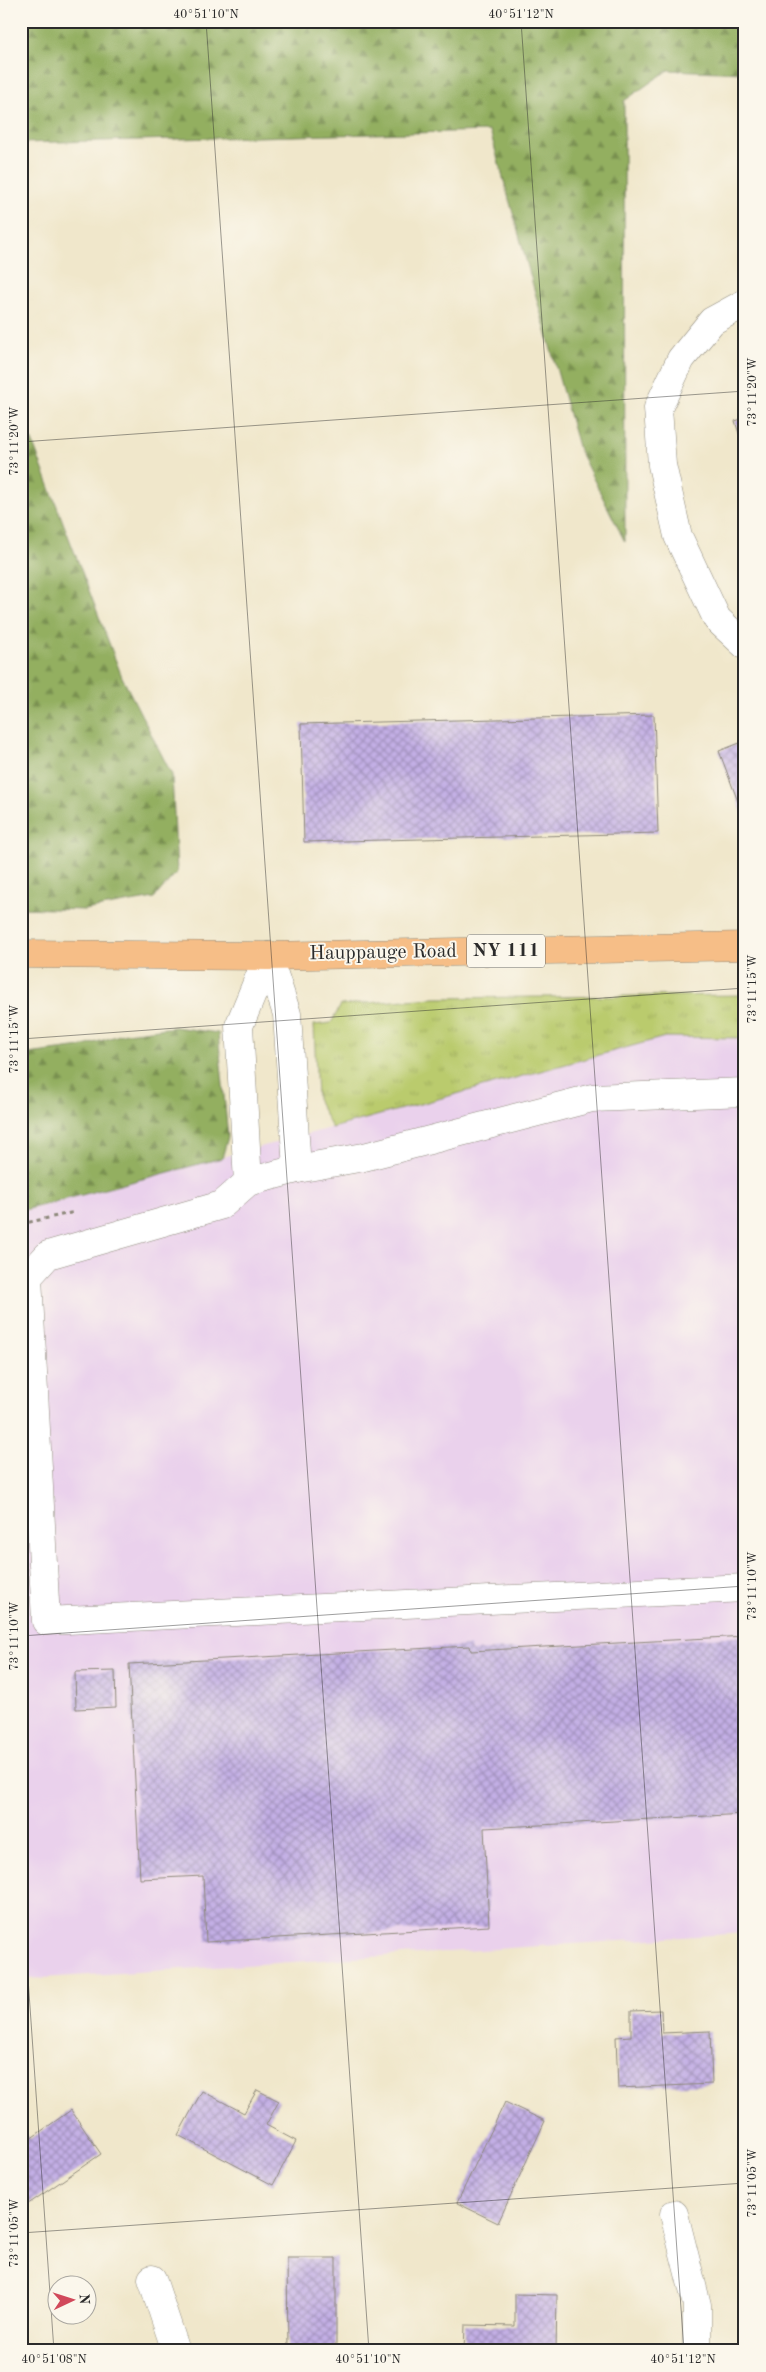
<svg xmlns="http://www.w3.org/2000/svg" width="766" height="2372" viewBox="0 0 766 2372" font-family="'Old Standard TT',serif">
<style>
.built{fill:#ead1ec}
.grass{fill:url(#grass-tufts);stroke:#727b4c}
.forest{fill:url(#forest-firs);stroke:#5f6d46}
.building{fill:url(#building-cross-hatch)}
.lines{fill:none;stroke-linecap:round;stroke-linejoin:round}
.minor-casing{stroke:#8e897b;stroke-width:29}
.major-casing{stroke:#8e897b;stroke-width:29}
.path{stroke:#8e897b;stroke-width:3;stroke-dasharray:4 4;stroke-linecap:butt}
.minor{stroke:#fff;stroke-width:28}
.major{stroke:#f6be87;stroke-width:28}
.ticks{fill:none;stroke:#2b2b2b;stroke-width:1;stroke-opacity:0.45}
.labels{text-anchor:middle;dominant-baseline:central;stroke-width:4;stroke-linejoin:round;paint-order:stroke}
.shield{fill:#fbf7ec;stroke:#696865;stroke-width:1}
.shield-label{font-size:19px;font-weight:bold;fill:#2b2b2b}
.street-label{font-size:20px;fill:#2b2b2b;stroke:#fbf7ec}
.neatline{fill:none;stroke:#2b2b2b;stroke-width:2}
.ticks-label{font-size:12px;text-anchor:middle;fill:#2b2b2b}
</style>
<defs>
<pattern id="grass-tufts" width="24" height="20" patternUnits="userSpaceOnUse" patternTransform="scale(1.25)"><rect width="24" height="20" fill="#bacb6d"/><path d="M3 7l-1-3M5 7V3M7 7l1-3M15 17l-1-3M17 17v-4M19 17l1-3" fill="none" stroke="#a0ae5f"/></pattern>
<pattern id="forest-firs" width="22" height="20" patternUnits="userSpaceOnUse" patternTransform="scale(1.25)"><rect width="22" height="20" fill="#93af60"/><path d="M5 1l3.5 6h-7zM16 11l3.5 6h-7z" fill="#788f4f"/></pattern>
<pattern id="building-cross-hatch" width="8" height="8" patternUnits="userSpaceOnUse" patternTransform="scale(1.25)"><rect width="8" height="8" fill="#c3afe5"/><path d="M0 0l8 8M0 8l8-8" fill="none" stroke="#9f8fba"/></pattern>
</defs>
<rect width="100%" height="100%" fill="#fbf7ec"/>
<filter id="ink" filterUnits="userSpaceOnUse"><feTurbulence type="fractalNoise" baseFrequency=".02" numOctaves="2"/><feDisplacementMap in="SourceGraphic" scale="10" xChannelSelector="R" yChannelSelector="G"/><feConvolveMatrix kernelMatrix="1 2 1 2 8 2 1 2 1" color-interpolation-filters="sRGB"/></filter>
<filter id="wash" filterUnits="userSpaceOnUse"><feTurbulence type="fractalNoise" baseFrequency=".0096" numOctaves="4" result="noise"/><feDisplacementMap in="SourceGraphic" scale="20" xChannelSelector="R" yChannelSelector="G"/><feGaussianBlur stdDeviation="1.12" result="paint"/><feColorMatrix in="noise" values="0 0 0 0 0 0 0 0 0 0 0 0 0 0 0 0 0 1.4 0 .05"/><feComposite in="paint" operator="in"/></filter>
<g filter="url(#wash)">
<rect width="100%" height="100%" fill="#f0e7cb"/>
<path class="built" d="M745,1036v897l-718,46 -6,-85v-682l644,-175z"/>
<path class="grass" d="M745,995v43l-80,-1 -333,91 -15,-29 -3,-74 17,-2 10,-18 92,-7z"/>
<g class="forest">
<path d="M21,21h724v52l-77,-3 -44,31 1,441 -46,-92 -89,-319 -469,12z"/>
<path d="M21,412l101,265 50,98 5,97 -23,26 -70,12 -63,-2z"/>
<path d="M175,1027l43,6 10,104 -6,21 -201,53v-156l60,-8 45,-14z"/>
<path d="M21,1894l6,85 -6,15z"/>
</g>
<g id="blocks">
<g class="building">
<path d="M745,418v31h-1l-9,-28z"/>
<path d="M654,715l4,118 -354,9 -3,-118z"/>
<path d="M745,741v79l-26,-69z"/>
<path d="M745,1636v178l-261,14 5,98 -283,16 -3,-66 -63,3 -11,-215 341,-18 1,5z"/>
<path d="M115,1671l1,36 -40,2 -1,-37z"/>
<path d="M661,2010l1,23 48,-2 2,53 -94,4 -2,-51 15,-1v-25z"/>
<path d="M257,2090l22,11 -13,24 30,16 -23,44 -95,-50 24,-44 42,22z"/>
<path d="M505,2102l40,19 -47,102 -41,-20z"/>
<path d="M71,2110l30,44 -80,55v-82l9,12z"/>
<path d="M287,2258h49v93h-48z"/>
<path d="M515,2294l42,1 -1,56h-92l1,-26 50,1z"/>
</g>
</g>
</g>
<g filter="url(#ink)">
<use href="#blocks" fill-opacity="0" stroke="#8e897b" stroke-width="1"/>
<g class="lines">
<defs>
<g id="minor">
<path d="M745,303l-33,18 -31,38 -23,49 4,57 16,71 39,83 28,26"/>
<path d="M268,956l19,58 10,155"/>
<path d="M745,1092l-153,6 -228,59 -67,12 -49,13 -26,23 -174,50 -20,22 18,344 699,-33"/>
<path d="M248,1182l-9,-156 29,-70"/>
<path d="M674,2214l23,91v46"/>
<path d="M152,2279l24,72"/>
</g>
<path id="major" d="M21,954l247,2 477,-10"/>
</defs>
<use href="#minor" class="minor-casing"/>
<use href="#major" class="major-casing"/>
<path class="path" d="M21,1224l54,-12"/>
<use href="#minor" class="minor"/>
<use href="#major" class="major"/>
</g>
</g>
<path class="ticks" d="M206,21l163,2330M521,21l163,2330M21,442l724,-51M21,1039l724,-51M21,1636l724,-50M21,1878l33,473M21,2233l724,-50"/>
<g class="labels">
<rect class="shield" x="467" y="934.5" width="78" height="33" rx="4"/>
<g class="shield-label">
<text x="506" y="951">NY 111</text>
</g>
<g class="street-label">
<text transform="translate(383 953) rotate(-1)">Hauppauge Road</text>
</g>
</g>
<rect width="766" height="2372" fill="none" stroke="#fbf7ec" stroke-width="55"/>
<g transform="translate(72 2300) rotate(86)"><circle r="24" fill="#fbf7ec" stroke="#a8a59f"/>
<path d="M0-4L9 19L0 12L-9 19Z" fill="#d1495b"/>
<text y="-8" font-size="14" font-weight="bold" text-anchor="middle" fill="#2b2b2b">N</text>
</g>
<rect x="28" y="28" width="710" height="2316" class="neatline"/>
<g class="ticks-label">
<text x="206" y="18">40°51'10"N</text>
<text x="521" y="18">40°51'12"N</text>
<text transform="translate(752 392) rotate(-90)" y="4">73°11'20"W</text>
<text transform="translate(14 441) rotate(-90)" y="4">73°11'20"W</text>
<text transform="translate(752 989) rotate(-90)" y="4">73°11'15"W</text>
<text transform="translate(14 1039) rotate(-90)" y="4">73°11'15"W</text>
<text transform="translate(752 1586) rotate(-90)" y="4">73°11'10"W</text>
<text transform="translate(14 1636) rotate(-90)" y="4">73°11'10"W</text>
<text transform="translate(752 2183) rotate(-90)" y="4">73°11'05"W</text>
<text transform="translate(14 2233) rotate(-90)" y="4">73°11'05"W</text>
<text x="54" y="2363">40°51'08"N</text>
<text x="368" y="2363">40°51'10"N</text>
<text x="683" y="2363">40°51'12"N</text>
</g>
</svg>
